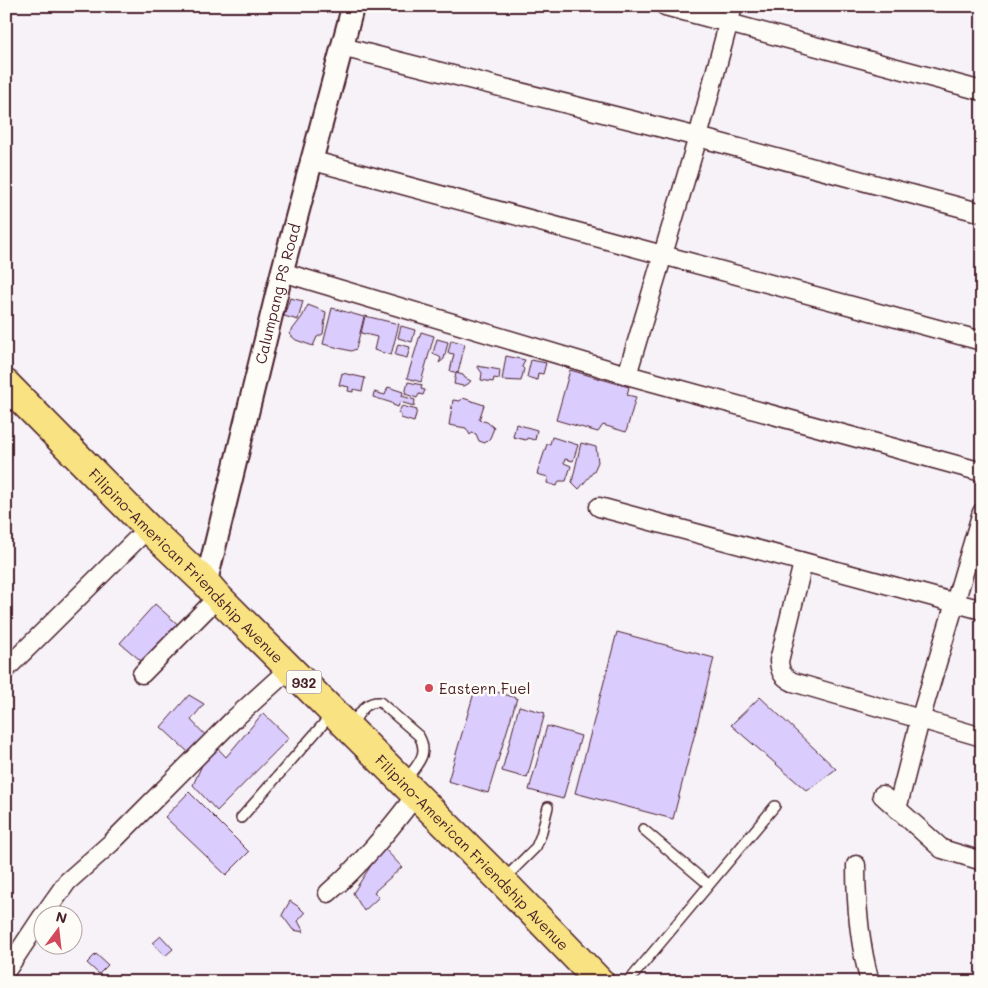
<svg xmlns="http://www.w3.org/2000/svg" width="988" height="988" viewBox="0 0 988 988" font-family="Mali,sans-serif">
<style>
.building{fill:#dbccfe;stroke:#4a1f2b}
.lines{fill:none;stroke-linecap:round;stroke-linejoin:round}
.service-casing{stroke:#4a1f2b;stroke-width:12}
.minor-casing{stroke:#4a1f2b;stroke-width:21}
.tertiary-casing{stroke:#4a1f2b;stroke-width:25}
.primary-casing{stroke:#4a1f2b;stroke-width:31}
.service{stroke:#fdfcf7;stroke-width:9}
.minor{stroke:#fdfcf7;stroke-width:18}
.tertiary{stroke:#fdfcf7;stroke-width:21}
.primary{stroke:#f8e281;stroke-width:28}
.poi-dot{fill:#d1495b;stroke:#fdfcf7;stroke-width:2}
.labels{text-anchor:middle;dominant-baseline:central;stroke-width:5;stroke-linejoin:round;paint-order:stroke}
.shield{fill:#fdfcf7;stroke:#806168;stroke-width:1}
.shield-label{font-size:14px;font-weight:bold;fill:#4a1f2b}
.street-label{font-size:15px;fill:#4a1f2b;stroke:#fdfcf7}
.poi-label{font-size:15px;fill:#4a1f2b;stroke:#fdfcf7;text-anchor:start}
</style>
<rect width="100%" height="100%" fill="#f6f2f8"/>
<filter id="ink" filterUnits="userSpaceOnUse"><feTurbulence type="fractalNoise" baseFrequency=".02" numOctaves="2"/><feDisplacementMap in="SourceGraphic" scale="10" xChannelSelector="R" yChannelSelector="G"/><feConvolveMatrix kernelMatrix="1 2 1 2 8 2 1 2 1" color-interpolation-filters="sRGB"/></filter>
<g filter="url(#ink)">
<g class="building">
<path d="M290,298l13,3 -5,19 -14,-4z"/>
<path d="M308,305l18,7 -3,22 -6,3 -4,9 -17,-6 -7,-6 13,-17z"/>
<path d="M332,308l32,9 -8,32 -5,2 -28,-7z"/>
<path d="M365,316l34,8 -8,31 -17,-5 3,-13 -16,-4z"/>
<path d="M401,326l14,4 -3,12 -14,-4z"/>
<path d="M421,332l13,4 -13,46 -14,-4z"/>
<path d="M437,339l11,3 -4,17 -5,4 2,-5 -8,-5z"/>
<path d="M451,340l14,4 -7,29 -8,-2 4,-17 -6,-1z"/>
<path d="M398,344l12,3 -3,11 -12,-3z"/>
<path d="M506,356l19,4 -3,7 2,2 -3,12 -19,-1z"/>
<path d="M531,360l15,3 -3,11 -5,-1 -1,7 -10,-3z"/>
<path d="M477,366l23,4 -1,9 -5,-1 -1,4 -12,-2 1,-7z"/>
<path d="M570,370l59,17 -2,8 9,2 -10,35 -23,-7 -5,7 -42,-12z"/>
<path d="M342,373l23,5 -3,13 -9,-2v3l-5,-1 1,-4 -10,-2z"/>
<path d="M456,373l7,2 2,3 6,3 -3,3 -5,2 -9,-2z"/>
<path d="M408,382l14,3 -1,4 4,1 -2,5 -4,-1 -2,4 -12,-4z"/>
<path d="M388,387l15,5 -1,4 13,4 -1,6 -14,-4 -2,5 -5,-2 -1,-2 -19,-6 1,-5 11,3z"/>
<path d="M463,398l21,7 -5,15 8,2 7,6 -4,10 -5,5 -6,-2 -3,-7 -4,-1 -2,2 -4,-7 -17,-3 4,-25 7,1z"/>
<path d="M402,406l15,4 -3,12 -13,-4v-3l-3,-2z"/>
<path d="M516,424l21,6 -2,10 -8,-2 -1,2 -13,-3z"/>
<path d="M552,437l26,8 -5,16 -8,-2 -1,4 7,3 -5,15h-7l-2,5 -10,-3 1,-6 -11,-3 10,-30h3z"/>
<path d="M581,443l15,4 2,15 -4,9 -15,18 -7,-7z"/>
<path d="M155,604l27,24 -36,37 -26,-22z"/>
<path d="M617,632l97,26 -41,161 -98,-26z"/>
<path d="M476,686l41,12 -29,95 -40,-12z"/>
<path d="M189,695l15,9 -13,16 35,37 37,-44 26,25 -72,73 -24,-26 9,-20 -41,-38z"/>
<path d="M760,697l76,72 -29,22 -76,-66z"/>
<path d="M519,706l26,7 -18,65 -25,-7z"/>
<path d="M547,726l34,10 -18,63 -34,-9z"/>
<path d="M189,792l60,60 -23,23 -61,-58z"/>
<path d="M383,847l19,20 -28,25 5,5 -15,14 -11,-18z"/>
<path d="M290,901l9,6 6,6 -7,8 6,11 -11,-2 -11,-15z"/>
<path d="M161,936l12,13 -8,7 -12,-13z"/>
<path d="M96,954l12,11 -9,9 -12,-11z"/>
</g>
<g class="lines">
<defs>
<g id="service">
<path d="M351,725c9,-11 13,-24 29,-23l39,34c11,19 -3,29 -13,44"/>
<path d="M241,818l91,-104"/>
<path d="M643,829l65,55"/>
<path d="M504,879l32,-32 5,-12 7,-28"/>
<path d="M628,982l147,-176"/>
</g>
<g id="minor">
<path d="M665,6l317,85"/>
<path d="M342,47l356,90 284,76"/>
<path d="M310,160l672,181"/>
<path d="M282,272l345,103 355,97"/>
<path d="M627,375l71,-238 35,-131"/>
<path d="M599,507l383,103"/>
<path d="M803,563l-24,98c1,12 4,16 14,21l189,55"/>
<path d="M6,669l142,-141"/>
<path d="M142,674l76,-77"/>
<path d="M882,795l60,54 40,12"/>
<path d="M897,809l23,-89 62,-208"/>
<path d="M856,865c0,40 3,78 14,117"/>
<path d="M328,893c34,-29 61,-63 88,-98"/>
<path d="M43,916l24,-34 44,-39 123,-124 56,-51"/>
<path d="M6,971l36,-54"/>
</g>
<g id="tertiary">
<path id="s1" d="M206,583l76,-311 71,-266"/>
</g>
<g id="primary">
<path id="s2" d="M6,384l142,144 58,55 12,14 284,284 98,101"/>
</g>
</defs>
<use href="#service" class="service-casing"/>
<use href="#minor" class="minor-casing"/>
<use href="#tertiary" class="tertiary-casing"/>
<use href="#primary" class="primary-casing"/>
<use href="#service" class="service"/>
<use href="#minor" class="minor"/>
<use href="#tertiary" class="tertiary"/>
<use href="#primary" class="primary"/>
</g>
</g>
<circle class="poi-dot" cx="429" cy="688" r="5"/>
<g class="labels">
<rect class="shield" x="286.5" y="670.5" width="35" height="23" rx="4"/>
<g class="shield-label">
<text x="304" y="682">932</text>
</g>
<g class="street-label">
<text stroke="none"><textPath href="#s1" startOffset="298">Calumpang PS Road</textPath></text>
<text stroke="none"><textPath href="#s2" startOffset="256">Filipino-American Friendship Avenue</textPath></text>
<text stroke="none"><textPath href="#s2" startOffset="661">Filipino-American Friendship Avenue</textPath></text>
</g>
<g class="poi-label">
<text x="439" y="688">Eastern Fuel</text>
</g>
</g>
<rect width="988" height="988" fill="none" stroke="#fdfcf7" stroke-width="25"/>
<rect x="12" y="12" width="963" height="963" fill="none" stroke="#4a1f2b" stroke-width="2" filter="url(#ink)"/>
<g transform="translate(58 930) rotate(15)"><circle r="24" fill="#fdfcf7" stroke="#b5a4a5"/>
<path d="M0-4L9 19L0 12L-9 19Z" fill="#d1495b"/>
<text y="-8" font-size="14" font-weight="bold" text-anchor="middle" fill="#4a1f2b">N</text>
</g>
</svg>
